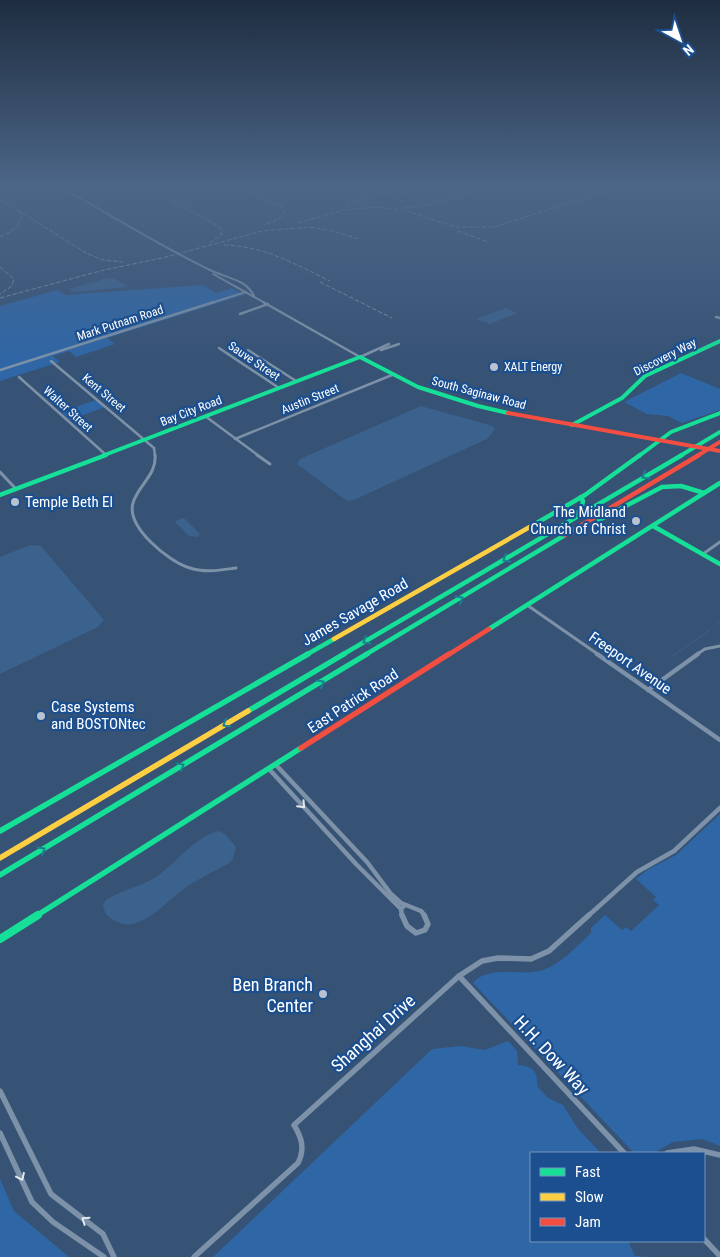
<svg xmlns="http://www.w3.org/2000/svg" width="720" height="1257" viewBox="0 0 720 1257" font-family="'Roboto Condensed',sans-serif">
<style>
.green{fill:#2f66a5}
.water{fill:#3b618d}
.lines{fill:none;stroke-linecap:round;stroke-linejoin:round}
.stream{stroke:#3b618d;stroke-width:1}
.street-far4{stroke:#7d92a8;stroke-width:2}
.street-far3{stroke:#7d92a8;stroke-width:2.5}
.street-far2{stroke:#7d92a8;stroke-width:3}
.street-far1{stroke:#7d92a8;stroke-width:4.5}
.street{stroke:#7d92a8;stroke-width:5.5}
.fast-far3{stroke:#16e098;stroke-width:4}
.fast-far2{stroke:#16e098;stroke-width:4.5}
.fast-far1{stroke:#16e098;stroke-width:5.5}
.fast{stroke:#16e098;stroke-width:8}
.slow-far1{stroke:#ffcf43;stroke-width:4.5}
.slow{stroke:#ffcf43;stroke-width:5.5}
.jam-far2{stroke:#f24e42;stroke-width:4}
.jam-far1{stroke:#f24e42;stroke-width:4.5}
.jam{stroke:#f24e42;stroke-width:5.5}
.rail{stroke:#7e92a7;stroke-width:1;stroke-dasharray:4.5 2;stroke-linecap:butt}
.oneway{stroke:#198292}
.oneway2{stroke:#e5e9ee}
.poi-dot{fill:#b9c2ce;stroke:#1b4f8f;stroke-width:2}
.labels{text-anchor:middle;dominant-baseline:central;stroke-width:4.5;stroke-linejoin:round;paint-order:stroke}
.far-street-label{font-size:12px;fill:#fff;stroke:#1b4f8f}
.far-poi-label{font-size:12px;fill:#fff;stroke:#1b4f8f;text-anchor:start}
.poi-label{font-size:15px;fill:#fff;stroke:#1b4f8f;text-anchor:start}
.street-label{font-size:15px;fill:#fff;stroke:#1b4f8f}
.near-poi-label{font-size:18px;fill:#fff;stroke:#1b4f8f;text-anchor:end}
.near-street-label{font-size:18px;fill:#fff;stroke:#1b4f8f}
</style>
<rect width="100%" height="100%" fill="#365274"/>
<g class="green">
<path d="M202,285l14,8 16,-5 12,7 -137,43 8,6 -39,13 -7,-6 -16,5 7,6 -60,19v-75l57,-16 9,5z"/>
<path d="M681,373l39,16v21l-38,13 -14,-7 -21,-2 -23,-12z"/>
<path d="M96,400l9,7 -35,13 -9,-8z"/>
<path d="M720,814v332l-18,-7 -29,3 -19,11h-20l-161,-170c16,-19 48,-6 70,-13 19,-7 33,-23 48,-37v-5l14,-13 17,15 4,-3 5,4 28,-26 -6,-5 3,-3 -20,-18 11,-9 29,-15z"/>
<path d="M508,1041l9,10 1,14c15,1 20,6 19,21l11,12 15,7 15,24 23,24h-70v88h97l7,15 18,1h-440l219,-208 28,-3 25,4z"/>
<path d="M0,1179l14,32 55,46h-69z"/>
</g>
<g class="water">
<path d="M108,278l7,1 14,8 -55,5 -5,-3z"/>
<path d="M506,308l11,5 -27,11 -14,-5z"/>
<path d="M421,406l72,20 2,3 -8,10 -133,61 -6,1 -5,-3 -46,-34 3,-5z"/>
<path d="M182,518l3,1 15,15 -3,3 -8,-1 -13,-13v-2z"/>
<path d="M30,545l11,1 63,74 -6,7 -98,47v-117z"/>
<path d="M219,831l6,3 11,13 -3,12 -5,5c-14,7 -28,14 -40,22 -20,13 -47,48 -71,36 -9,-5 -12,-7 -14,-17l3,-5c15,-10 34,-13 50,-23 19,-13 41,-42 63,-46z"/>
</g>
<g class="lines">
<g class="stream">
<path d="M716,625l4,-3"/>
<path d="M673,656l38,-27"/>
</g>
<g class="street-far4">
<path d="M59,186c50,28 99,59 151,84 16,8 36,9 44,26"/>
<path d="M213,274l52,29"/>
<path d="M211,303l35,-11"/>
</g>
<g class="street-far3">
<path d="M263,302l97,55 29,-13"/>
<path d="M240,314l28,-10"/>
<path d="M716,317l4,1"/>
<path d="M219,348l60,40"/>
<path d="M248,350l48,31"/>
<path d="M381,350l18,-6"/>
<path d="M51,361l103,87 1,8"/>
<path d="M0,370l214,-68"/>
<path d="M19,377l86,77"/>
<path d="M205,416l54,40"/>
<path d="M235,439l157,-64"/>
</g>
<g class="street-far2">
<path d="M155,455c2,20 -17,30 -22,48 -7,24 36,59 57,65 15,5 31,2 46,0"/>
<path d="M257,455l13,9"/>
<path d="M0,472l16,17"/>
<path d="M703,554l17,-12"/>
<path d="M527,605l72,50"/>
<path d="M696,655l9,-6 15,-3"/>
</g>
<g class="street-far1">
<path d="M597,654l123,86"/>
<path d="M648,690l50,-36"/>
<path d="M276,765l91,97 24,32 10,9 20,8 4,5"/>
<path d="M269,769l87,95 45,45"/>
<path d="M402,916l-1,-7 3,-3"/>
<path d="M588,916l49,-44 37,-21 46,-43"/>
</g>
<g class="street">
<path d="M402,915l5,11 9,7 9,-3 3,-6 -4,-9"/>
<path d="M459,976l165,177"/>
<path d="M0,1091l51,103 52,40 11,23"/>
<path d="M0,1133l32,69 21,20 51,35"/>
<path d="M667,1153l27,-4 26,6"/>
<path d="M704,1239l16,17"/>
<path d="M194,1257l104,-94c7,-14 4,-25 -4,-38l165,-149 23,-15 16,-3 33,1 18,-8 40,-36"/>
</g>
<g class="fast-far3">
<path d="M572,425l50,-27 23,-22 75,-35"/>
<path d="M102,456l258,-99 58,30 60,19 30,7"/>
<path d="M639,456l32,-24 49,-19"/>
<path d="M680,456l40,-24"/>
</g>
<g class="fast-far2">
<path d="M0,495l106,-40"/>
<path d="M575,514l6,-4 2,-9 -2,-4"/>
<path d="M599,520l63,-33 19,-1 23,7"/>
<path d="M535,524l50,-29 55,-40"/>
<path d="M653,526l67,38"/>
<path d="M489,629l231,-146"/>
<path d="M306,655l28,-16"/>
<path d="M342,655l340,-200"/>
<path d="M365,655l200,-120"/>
</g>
<g class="fast-far1">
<path d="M248,711l96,-57"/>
<path d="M0,831l308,-177"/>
<path d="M0,875l367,-221"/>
<path d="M36,916l265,-168"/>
</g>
<path class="fast" d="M0,939l38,-24"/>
<path class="slow-far1" d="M334,639l201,-115"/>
<path class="slow" d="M0,858l248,-147"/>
<g class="jam-far2">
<path d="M508,413l212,38"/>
<path d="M697,456l23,-14"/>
</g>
<g class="jam-far1">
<path d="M565,535l134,-80"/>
<path d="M448,655l41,-26"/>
</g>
<path class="jam" d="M301,748l148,-94"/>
<g class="rail">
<path d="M238,186l44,21 2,5 -5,7 -15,6"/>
<path d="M403,194l26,-8"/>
<path d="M0,199l86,54 17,7 20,2"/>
<path d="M173,201l48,27v7l-11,8"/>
<path d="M346,204l65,-18"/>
<path d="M404,208l25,-3 41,-12"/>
<path d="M298,223l46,-13 32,-3 27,3 53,17h38l128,-41"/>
<path d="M458,231l30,11"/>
<path d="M0,237c11,-5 20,-10 22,-22l-4,-4"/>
<path d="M224,245c40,1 71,19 106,36"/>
<path d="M0,267l14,12 -2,7 -12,8"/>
<path d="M320,282l72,36"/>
<path d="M0,298l100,-27 66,-14 96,-26 47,-4 24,4 25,8"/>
</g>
</g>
<defs><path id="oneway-chevron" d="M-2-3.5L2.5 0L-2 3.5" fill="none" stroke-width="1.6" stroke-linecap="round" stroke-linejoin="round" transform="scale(1.25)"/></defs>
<g class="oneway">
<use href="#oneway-chevron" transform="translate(645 476) rotate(149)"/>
<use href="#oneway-chevron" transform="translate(506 559) rotate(150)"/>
<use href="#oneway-chevron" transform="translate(460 599) rotate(-31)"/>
<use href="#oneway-chevron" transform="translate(366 641) rotate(149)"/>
<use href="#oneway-chevron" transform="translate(321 683) rotate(-31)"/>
<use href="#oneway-chevron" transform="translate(226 724) rotate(149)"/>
<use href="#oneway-chevron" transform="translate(181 766) rotate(-31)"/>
<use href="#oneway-chevron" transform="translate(42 850) rotate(-31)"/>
</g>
<g class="oneway2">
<use href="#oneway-chevron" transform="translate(302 805) rotate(47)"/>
<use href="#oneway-chevron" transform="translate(21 1177) rotate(65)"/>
<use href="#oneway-chevron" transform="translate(85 1220) rotate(-146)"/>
</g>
<linearGradient id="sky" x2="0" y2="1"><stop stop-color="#1e2d40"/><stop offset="0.51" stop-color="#4c6688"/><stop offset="1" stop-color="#4c6688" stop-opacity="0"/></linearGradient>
<rect width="720" height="362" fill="url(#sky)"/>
<g class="poi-dot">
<circle cx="494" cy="367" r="5"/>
<circle cx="15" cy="502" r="5"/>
<circle cx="636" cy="521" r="5"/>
<circle cx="41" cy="716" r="5"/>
<circle cx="323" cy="994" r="5"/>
</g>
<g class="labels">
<g class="far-street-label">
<text transform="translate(120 323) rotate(-18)">Mark Putnam Road</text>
<text transform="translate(665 357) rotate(-27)">Discovery Way</text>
<text transform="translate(254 361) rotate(34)">Sauve Street</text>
<text transform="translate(104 393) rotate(40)">Kent Street</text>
<text transform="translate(479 393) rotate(15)">South Saginaw Road</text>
<text transform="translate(310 399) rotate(-22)">Austin Street</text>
<text transform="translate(68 409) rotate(42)">Walter Street</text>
<text transform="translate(191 411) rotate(-21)">Bay City Road</text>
</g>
<g class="far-poi-label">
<text x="504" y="367">XALT Energy</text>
</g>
<g class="poi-label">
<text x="25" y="502">Temple Beth El</text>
<text x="626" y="512" text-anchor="end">The Midland<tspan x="626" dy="17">Church of Christ</tspan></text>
<text x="51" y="707">Case Systems<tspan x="51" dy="17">and BOSTONtec</tspan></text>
</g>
<g class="street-label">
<text transform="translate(355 612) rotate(-30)">James Savage Road</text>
<text transform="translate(630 663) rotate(35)">Freeport Avenue</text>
<text transform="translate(353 701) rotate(-33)">East Patrick Road</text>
</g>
<g class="near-poi-label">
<text x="313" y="984">Ben Branch<tspan x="313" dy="21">Center</tspan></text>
</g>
<g class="near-street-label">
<text transform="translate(373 1033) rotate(-42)">Shanghai Drive</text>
<text transform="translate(552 1055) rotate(47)">H.H. Dow Way</text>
</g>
</g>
<rect x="530" y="1152" width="175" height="90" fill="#1b4f8f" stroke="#7695bc"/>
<rect x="540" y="1168" width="25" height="8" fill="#16e098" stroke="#7695bc"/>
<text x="575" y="1177" font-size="15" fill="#ffffff">Fast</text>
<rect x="540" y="1193" width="25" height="8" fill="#ffcf43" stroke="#7695bc"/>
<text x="575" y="1202" font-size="15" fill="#ffffff">Slow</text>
<rect x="540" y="1218" width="25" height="8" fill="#f24e42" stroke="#7695bc"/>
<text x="575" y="1227" font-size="15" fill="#ffffff">Jam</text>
<g transform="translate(680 40) rotate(140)" stroke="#1b4f8f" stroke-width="4" paint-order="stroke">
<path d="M0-4L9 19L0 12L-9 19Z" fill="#ffffff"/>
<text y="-8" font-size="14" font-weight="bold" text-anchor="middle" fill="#ffffff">N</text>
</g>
</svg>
